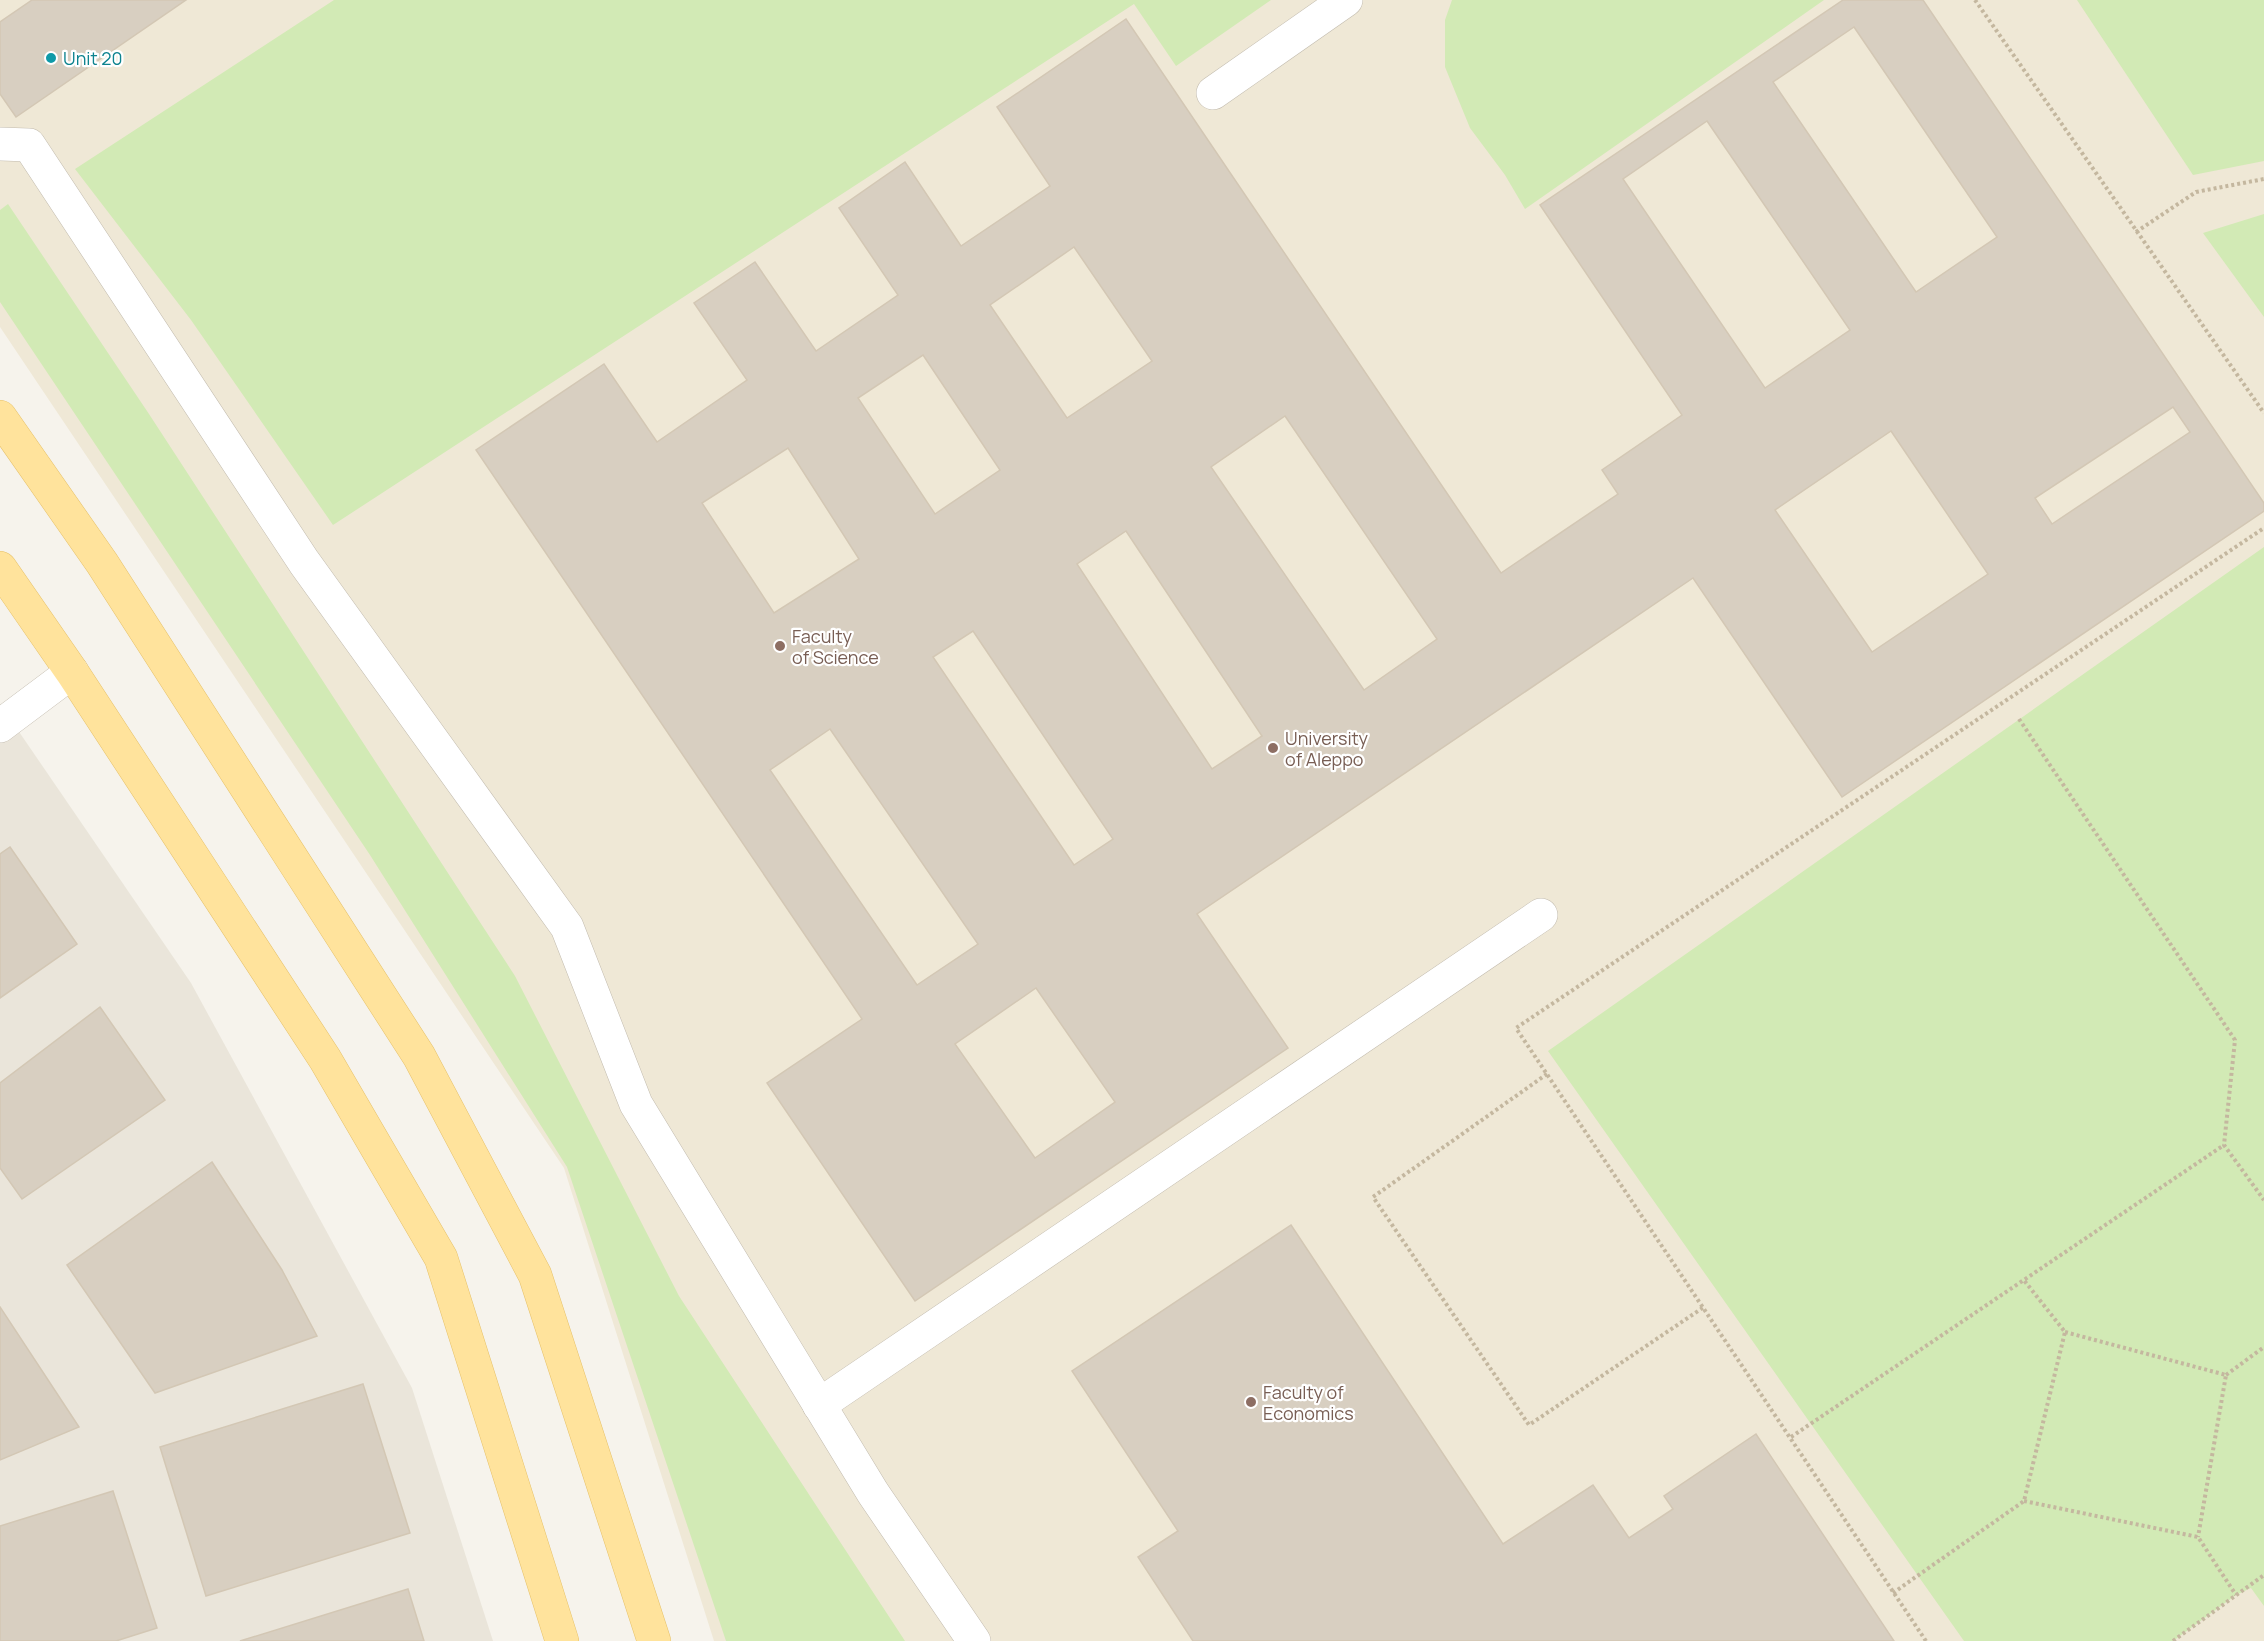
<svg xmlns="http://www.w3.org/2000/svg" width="2264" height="1641" viewBox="0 0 2264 1641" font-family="Manrope,sans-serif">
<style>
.residential{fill:#eae5da}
.education{fill:#efe8d6}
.green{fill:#d2eab5}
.building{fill:#d8cfc1;stroke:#d3c7b4;stroke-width:1.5;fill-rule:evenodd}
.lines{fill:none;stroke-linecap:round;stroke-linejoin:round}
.minor-casing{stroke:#c2bbae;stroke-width:34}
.major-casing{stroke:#e6c16a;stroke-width:34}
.path{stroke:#c4b79f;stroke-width:4;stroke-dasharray:3 3;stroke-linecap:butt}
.minor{stroke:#fff;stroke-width:33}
.major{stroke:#ffe39c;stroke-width:33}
.culture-dot{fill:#0f9aa8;stroke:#fff;stroke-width:2}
.education-dot{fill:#8d6e63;stroke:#fff;stroke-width:2}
.labels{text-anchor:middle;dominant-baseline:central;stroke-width:4.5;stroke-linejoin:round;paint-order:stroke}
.culture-label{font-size:18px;fill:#0d838f;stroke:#fff;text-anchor:start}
.education-label{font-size:18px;fill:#785e54;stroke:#fff;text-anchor:start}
</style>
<rect width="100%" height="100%" fill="#f6f3ec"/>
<path class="residential" d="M0,704l191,279 221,405 81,253h-493z"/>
<path class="education" d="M0,0h2264v1641h-1550l-150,-473 -564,-841z"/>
<g class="green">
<path d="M334,0h937l-95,66 -42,-62 -801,521 -142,-205 -116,-151z"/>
<path d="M1452,0h372l-299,209 -20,-34 -35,-47 -25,-61v-47z"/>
<path d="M2077,0h187v161l-71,14z"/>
<path d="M8,204l141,210 366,562 164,320 226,345h-179l-159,-474 -197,-312 -370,-553v-92z"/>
<path d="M2264,214v103l-61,-84z"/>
<path d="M2264,547v1059l-13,-18 -15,7 -63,46h-209l-416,-590z"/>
</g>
<g class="building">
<path d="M32,0h154l-170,117 -16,-23v-72z"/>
<path d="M1843,0h80l341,503v8l-422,286 -149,-219 -496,336 91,134 -373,253 -148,-218 95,-64 -386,-569 128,-86 53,78 90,-62 -53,-77 61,-41 61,89 82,-56 -59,-87 66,-46 56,84 89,-60 -53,-79 129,-88 375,554 117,-79 -16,-24 80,-55 -142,-210zM1854,27l143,210 -81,55 -143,-210zM1707,121l143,209 -85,58 -142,-209zM1074,247l78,114 -85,57 -77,-113zM923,355l77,115 -65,44 -77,-116zM2173,407l17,25 -138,92 -17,-26zM1285,416l152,223 -73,51 -153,-223zM1891,431l97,143 -116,78 -97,-142zM788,448l71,111 -85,54 -72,-110zM1126,531l136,205 -50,33 -135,-205zM973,631l140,208 -39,26 -141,-208zM830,729l148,215 -61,41 -147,-215zM1036,988l79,114 -80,56 -80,-114z"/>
<path d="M10,847l67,97 -77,54v-144z"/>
<path d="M100,1007l65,93 -143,99 -22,-31v-85z"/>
<path d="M212,1162l70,108 35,66 -162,57 -88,-128z"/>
<path d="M1291,1225l212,319 90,-59 36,53 44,-29 -9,-13 92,-62 138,207h-701l-55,-84 40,-26 -106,-160z"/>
<path d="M0,1307l79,120 -79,33z"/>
<path d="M363,1384l47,149 -204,63 -46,-149z"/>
<path d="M113,1491l44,137 -41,13h-116v-115z"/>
<path d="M408,1589l16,52h-184z"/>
</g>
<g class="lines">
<defs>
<g id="minor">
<path d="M1213,93l133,-93"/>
<path d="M0,144l29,1 275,417 263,365 69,177 237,389 101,148"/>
<path d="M0,726l72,-54"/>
<path d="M819,1405l722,-490"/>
</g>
<g id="major">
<path d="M0,417l102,146 317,493 116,219 119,366"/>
<path d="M0,568l72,104 253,387 116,199 121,383"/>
</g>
</defs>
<use href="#minor" class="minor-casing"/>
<use href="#major" class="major-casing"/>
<g class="path">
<path d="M1975,0l289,413"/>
<path d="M2136,232l60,-40 68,-13"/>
<path d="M2019,719l216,321 -11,105 40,55"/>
<path d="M1547,1074l-174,123 156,228 175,-118"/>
<path d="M2065,1332l161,43 -28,162"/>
<path d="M2226,1375l38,-28"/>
<path d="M1791,1437l433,-292"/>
<path d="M2024,1501l174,36 38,58"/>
<path d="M1893,1593l131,-92 41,-169 -42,-53"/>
<path d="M1926,1641l-410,-613 748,-500"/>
<path d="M2173,1641l91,-66"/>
</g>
<use href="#minor" class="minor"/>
<use href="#major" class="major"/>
</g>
<circle class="culture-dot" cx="51" cy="58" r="6"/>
<g class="education-dot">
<circle cx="780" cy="646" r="6"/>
<circle cx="1273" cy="748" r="6"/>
<circle cx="1251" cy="1402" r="6"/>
</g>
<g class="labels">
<g class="culture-label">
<text x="63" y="58">Unit 20</text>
</g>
<g class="education-label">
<text x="792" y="636">Faculty<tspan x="792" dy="21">of Science</tspan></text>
<text x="1285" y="738">University<tspan x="1285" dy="21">of Aleppo</tspan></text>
<text x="1263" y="1392">Faculty of<tspan x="1263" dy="21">Economics</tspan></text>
</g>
</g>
</svg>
